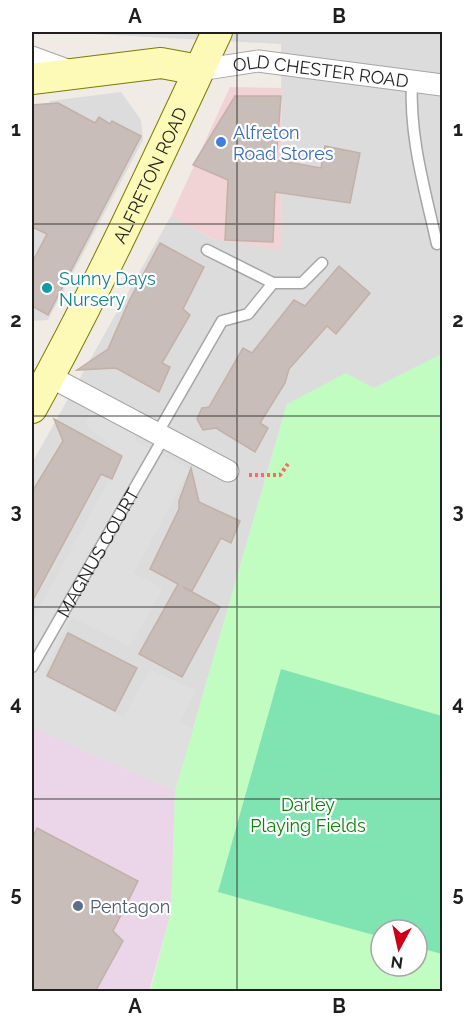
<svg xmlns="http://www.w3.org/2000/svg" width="474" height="1023" viewBox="0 0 474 1023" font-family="Raleway,sans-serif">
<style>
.residential{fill:#dddcdc}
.commercial{fill:#f2d3d5}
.industrial{fill:#ead6e8}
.park{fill:#c1fcc0;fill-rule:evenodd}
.pitch{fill:#7fe3b2}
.parking{fill:#dfdfdf}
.building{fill:#c8bdb8;stroke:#c3b0a6;stroke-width:1.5}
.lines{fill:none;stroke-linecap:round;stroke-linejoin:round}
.lane-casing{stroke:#a6a6a6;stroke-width:13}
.street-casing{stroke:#a6a6a6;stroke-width:23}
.secondary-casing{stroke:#7c7c00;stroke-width:32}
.path{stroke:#ff6767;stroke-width:4;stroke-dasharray:3 3;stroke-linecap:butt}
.lane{stroke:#fff;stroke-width:10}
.street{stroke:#fff;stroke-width:21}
.secondary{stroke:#fdf9b7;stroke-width:30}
.grid{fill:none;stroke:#1f1f1f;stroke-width:1.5;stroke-opacity:0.55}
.shop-dot{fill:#3f7fe0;stroke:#fff;stroke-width:2}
.culture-dot{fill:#0f9aa8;stroke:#fff;stroke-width:2}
.service-dot{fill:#5c6f8a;stroke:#fff;stroke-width:2}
.labels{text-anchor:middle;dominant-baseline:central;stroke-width:4.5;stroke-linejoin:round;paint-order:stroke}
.street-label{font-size:18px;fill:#1f1f1f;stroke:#fff}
.shop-label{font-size:18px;fill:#366cbe;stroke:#fff;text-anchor:start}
.culture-label{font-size:18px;fill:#0d838f;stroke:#fff;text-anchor:start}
.park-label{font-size:18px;fill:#098406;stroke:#fff}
.service-label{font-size:18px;fill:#4e5e75;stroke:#fff;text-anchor:start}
.neatline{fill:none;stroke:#1f1f1f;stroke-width:2}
.grid-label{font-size:20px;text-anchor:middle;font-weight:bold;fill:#1f1f1f}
</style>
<rect width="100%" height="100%" fill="#f0ebe5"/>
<g class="residential">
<path d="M55,32h387v322l-68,34 -87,16 -112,387 -143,-64v-264l139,-247 41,23 70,10 -1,-205z"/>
<path d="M121,92l20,28 2,20 -95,180 -16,1v-185l18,-35z"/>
</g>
<path class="commercial" d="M230,87l51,1 1,162 -70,-11 -41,-23z"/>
<path class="industrial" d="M32,727l143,64 -4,121 -22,79 -117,1z"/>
<path class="park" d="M442,354v637l-292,1 21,-80 4,-121 112,-387 59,-31 28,15zM381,930h36v36h-36z"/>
<path class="pitch" d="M281,669l161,47v238l-25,-7v-17h-36v7l-163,-45z"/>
<path class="parking" d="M98,402l44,24 -7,15 55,28 -56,104 29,15 -33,59 -58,-30 -28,56 79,44 27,-47 46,20 -16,32 13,7 -18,62 -143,-64v-106l90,-165 -37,-32z"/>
<g class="building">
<path d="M235,96h46l-5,64 45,8 4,-22 35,7 -10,50 -75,-11 -2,50 -48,-2 3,-60 -35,-15z"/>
<path d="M58,103l37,20 4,-6 11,7 2,-3 29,15 -93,179 -16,-9v-43l15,-29 -15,-7v-122z"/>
<path d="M160,243l44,24 -21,42 7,6 -28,48 8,4 -11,25 -43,-24 -39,2 31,-21 21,-48z"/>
<path d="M339,266l31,27 -34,41 -9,-8 -38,43 -4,14 -25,40 8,5 -13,24 -39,-24 -13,2 -6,-11 5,-11 7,-1 34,-59 9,5 42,-53 11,6z"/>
<path d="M54,419l68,37 -10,23 -11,-5 -69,128v-110l31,-51z"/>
<path d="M191,468l8,34 41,19 -9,22 -10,-5 -29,53 -9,-4 37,20 -38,70 -43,-23 39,-70 -28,-15 29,-60v-8z"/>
<path d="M68,633l69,35 -22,43 -68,-35z"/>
<path d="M37,828l101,53 -25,50 10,10 -28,51h-63v-152z"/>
</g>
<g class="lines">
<defs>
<g id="lane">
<path d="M412,81c-3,56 13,109 25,163"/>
<path d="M273,283h29l20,-20"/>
<path d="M157,434l65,-113 26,-7 25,-31 -66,-33"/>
<path id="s1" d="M32,667l132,-230"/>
</g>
<g id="street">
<path d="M32,57l41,15"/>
<path id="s2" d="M199,70l59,-9 184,24"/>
<path d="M49,376l179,95"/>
</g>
<g id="secondary">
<path d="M32,79l129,-16 38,7"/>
<path id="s3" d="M32,408c68,-123 126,-250 185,-376"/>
</g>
</defs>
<use href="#lane" class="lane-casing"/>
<use href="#street" class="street-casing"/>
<use href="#secondary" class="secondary-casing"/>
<path class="path" d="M249,475h31l8,-11"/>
<use href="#lane" class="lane"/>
<use href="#street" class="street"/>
<use href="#secondary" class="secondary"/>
</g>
<path class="grid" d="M237,32v960M32,224h410M32,416h410M32,607h410M32,799h410"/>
<circle class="shop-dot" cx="221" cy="142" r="6"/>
<circle class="culture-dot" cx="47" cy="288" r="6"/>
<circle class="service-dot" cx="78" cy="906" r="6"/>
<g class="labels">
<g class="street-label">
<text stroke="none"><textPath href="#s2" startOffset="123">OLD CHESTER ROAD</textPath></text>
<text stroke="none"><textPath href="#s3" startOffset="261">ALFRETON ROAD</textPath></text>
<text stroke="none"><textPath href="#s1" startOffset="132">MAGNUS COURT</textPath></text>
</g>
<g class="shop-label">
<text x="233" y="132">Alfreton<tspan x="233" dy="21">Road Stores</tspan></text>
</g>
<g class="culture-label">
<text x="59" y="278">Sunny Days<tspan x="59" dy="21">Nursery</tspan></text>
</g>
<g class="park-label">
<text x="308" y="804">Darley<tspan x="308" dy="21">Playing Fields</tspan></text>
</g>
<g class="service-label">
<text x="90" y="906">Pentagon</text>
</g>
</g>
<rect width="474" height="1023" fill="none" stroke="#ffffff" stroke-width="66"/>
<g transform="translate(399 948) rotate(188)"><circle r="28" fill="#ffffff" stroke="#a5a5a5" stroke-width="1.5"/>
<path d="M0-4.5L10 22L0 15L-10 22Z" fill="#ce0015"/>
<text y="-9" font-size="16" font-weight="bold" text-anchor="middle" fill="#1f1f1f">N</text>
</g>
<rect x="33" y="33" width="408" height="957" class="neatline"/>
<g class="grid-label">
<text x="135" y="23">A</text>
<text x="339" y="23">B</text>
<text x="16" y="136">1</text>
<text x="458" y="136">1</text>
<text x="16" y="327">2</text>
<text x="458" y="327">2</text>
<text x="16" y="518">3</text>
<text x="458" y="518">3</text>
<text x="16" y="710">4</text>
<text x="458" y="710">4</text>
<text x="16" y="901">5</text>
<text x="458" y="901">5</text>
<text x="135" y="1013">A</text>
<text x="339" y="1013">B</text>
</g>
</svg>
